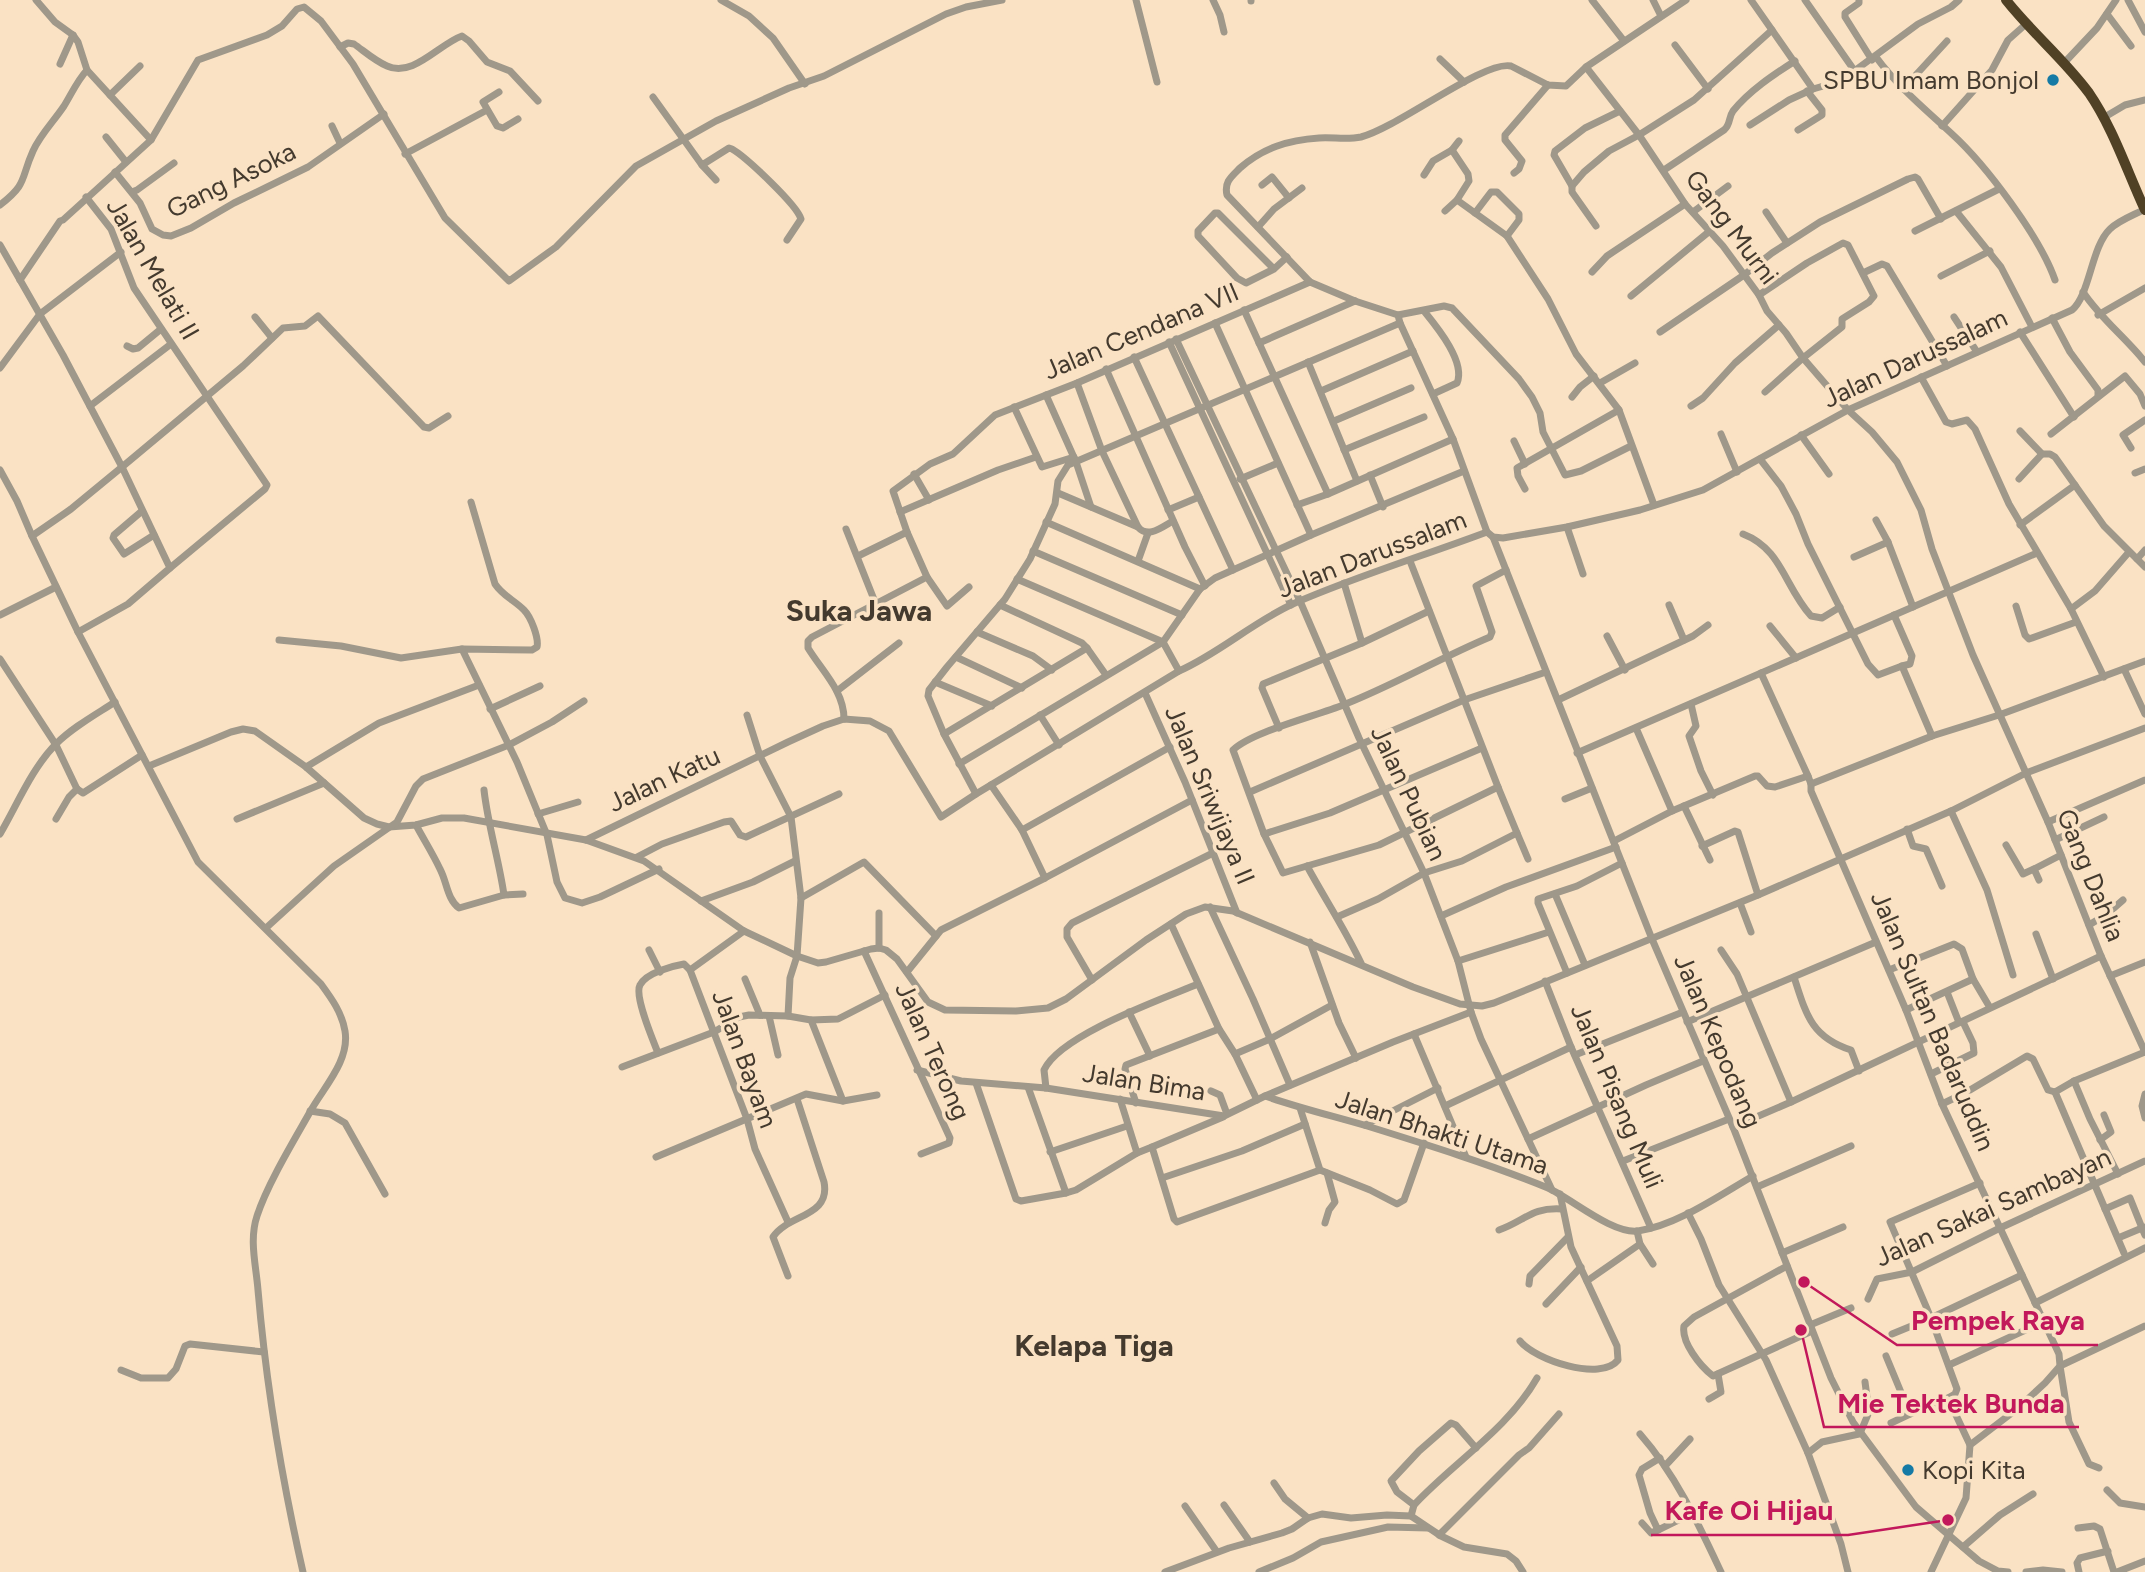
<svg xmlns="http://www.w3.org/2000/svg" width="2145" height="1572" viewBox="0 0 2145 1572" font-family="Figtree,sans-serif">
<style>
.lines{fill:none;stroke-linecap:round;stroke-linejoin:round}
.minor{stroke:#9f988a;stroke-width:7}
.highway{stroke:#504125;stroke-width:10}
.poi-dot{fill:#157aa5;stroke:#fae2c4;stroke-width:2.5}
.labels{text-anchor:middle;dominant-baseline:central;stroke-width:7;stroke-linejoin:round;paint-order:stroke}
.poi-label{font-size:26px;fill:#443a2e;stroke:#fae2c4;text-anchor:end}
.street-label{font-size:26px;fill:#443a2e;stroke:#fae2c4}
.quarter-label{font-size:30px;font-weight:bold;fill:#443a2e;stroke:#fae2c4}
.leader{fill:none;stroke:#c2185b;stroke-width:2.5}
.callout-dot{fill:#c2185b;stroke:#fae2c4;stroke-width:2.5}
.callout-label{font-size:28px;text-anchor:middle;font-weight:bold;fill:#c2185b;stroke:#fae2c4;stroke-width:7;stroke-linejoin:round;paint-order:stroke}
</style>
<rect width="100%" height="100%" fill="#fae2c4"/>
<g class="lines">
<g class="minor">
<path d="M36,0l19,22 18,13 5,7 9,28 64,70"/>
<path d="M721,0l28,16 24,22 32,46"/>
<path d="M1136,0l21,82"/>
<path d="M1213,0l7,15 4,17"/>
<path d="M1251,0v1"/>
<path d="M1592,0l32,41"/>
<path d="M1653,0l8,16"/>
<path d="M1751,0l21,30"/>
<path d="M1805,0l49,70"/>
<path d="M1859,0v3l-14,10v4l27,43"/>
<path d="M2128,0l17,32"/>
<path d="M2107,14l24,32"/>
<path d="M1675,45l33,44"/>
<path d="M340,47l8,-4 6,1c10,7 21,17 33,22 26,12 52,-22 75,-30l7,5 18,21 23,9 28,30"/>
<path d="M1876,57c22,30 49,52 76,77 34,31 88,103 103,146"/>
<path d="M1440,59l24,23"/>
<path d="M2065,62l32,-34 19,-28"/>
<path d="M60,64l13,-29"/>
<path d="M1586,67l53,68 46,69 38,42 36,49 8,16 19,22 17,25 45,52 24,22 25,30 24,48 11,39 41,106 75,167 53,134 44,96"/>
<path d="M1903,89l44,-48"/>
<path d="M499,92l-16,10 14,24 6,2 15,-9"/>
<path d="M110,95l30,-29"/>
<path d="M653,97l49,68 27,-17 3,1c14,8 65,56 69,70l-14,21"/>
<path d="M2103,118l22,-13 20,-5"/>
<path d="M1750,125l39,-25 24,-11 14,-4 30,-16 61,-45 33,-17 8,-7"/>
<path d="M332,126l8,17"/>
<path d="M1942,126l50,-56 16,-30 18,-16"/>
<path d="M1798,130l24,-15v-5l-15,-19"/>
<path d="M106,137l20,25"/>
<path d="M1452,150l7,-9"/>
<path d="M405,154l82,-44"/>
<path d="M702,165l14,15"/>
<path d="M1664,170l60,-40c7,-6 4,-12 9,-19 16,-20 40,-36 62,-50"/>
<path d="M115,172l25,31 12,26 11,6 8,1 20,-8 43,-25 74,-36 76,-53"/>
<path d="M1514,173l5,-4 3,-8 -17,-21v-5l43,-50"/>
<path d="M1424,175l9,-14 19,-11 16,24 1,7 -12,19 50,36 41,63 28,55 43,56 35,95"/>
<path d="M1262,185l10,-8 17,21"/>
<path d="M1572,186l-18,-31 1,-4 30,-23 35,-17"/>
<path d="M132,192l5,-2 37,-27"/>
<path d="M86,197l25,32 23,59 133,197 -2,4 -95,79"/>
<path d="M0,205c28,-22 20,-25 33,-54 7,-16 21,-30 31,-45 8,-13 13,-25 23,-36"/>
<path d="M1445,211l12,-11"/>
<path d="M1956,211l45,56 31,60"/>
<path d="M1693,212l35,-26"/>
<path d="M1766,212l21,31"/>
<path d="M1475,213l16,-21h6l22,22v6l-12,16"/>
<path d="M1596,226l-24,-34v-6l12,-14 25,-21 30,-16 55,-35 78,-70 41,59"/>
<path d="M1258,227l16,-18 28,-21"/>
<path d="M1915,231l84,-42"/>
<path d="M0,245l63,110 59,112 48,101 -42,36 -50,28"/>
<path d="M1274,269l-56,-56h-3l-17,18v5l39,42 9,5 28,-14 13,-12"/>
<path d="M1592,272l15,-16 78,-52"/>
<path d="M1863,273l19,-9 5,2 60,100"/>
<path d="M1941,276l49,-25"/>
<path d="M20,280l40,-59 3,-1 88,-80 47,-80 69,-25 15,-9 15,-17 7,-2 17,14 32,43 92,154 64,63 47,-34 80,-81 80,-45 73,-33 35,-12 122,-62 20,-7 36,-7"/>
<path d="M2083,292c18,27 42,45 62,70"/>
<path d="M1759,295l48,-32 36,-20 5,2 26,51 -5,6 -27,17v8l-39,31 -38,34"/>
<path d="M1631,296l80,-66"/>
<path d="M1244,310l84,184"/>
<path d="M1424,311c13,16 42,51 33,72l-24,11"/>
<path d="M1398,315l46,-9 8,2 67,71 13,18 8,16 3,19 22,43 16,-4 50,-25"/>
<path d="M2098,315l47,-27"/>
<path d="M255,317l17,21"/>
<path d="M1954,317l23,35"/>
<path d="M2052,318l18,34 28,38v5"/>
<path d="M1215,323l96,212"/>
<path d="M1660,332l84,-57 28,-22 48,-31 88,-43 7,-2 3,2 23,40"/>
<path d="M2020,332l54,85"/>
<path d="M1176,339l124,262 59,137 65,135 34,88 13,51 10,27 71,151"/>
<path d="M1169,342l122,263"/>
<path d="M1259,343l96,-42"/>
<path d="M127,346l6,3 5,-1 23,-19"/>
<path d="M1134,357l99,213"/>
<path d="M1308,362l49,119"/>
<path d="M0,368l40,-54 81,-62"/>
<path d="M1106,369l79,178 20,39"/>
<path d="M1921,377l25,45 6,2 15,-4 8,9 34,75 62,105 33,68"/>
<path d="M1077,383l25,68 36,76c10,12 24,0 35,-6"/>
<path d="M1600,383l35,-20"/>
<path d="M1321,391l92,-40"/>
<path d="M1046,395l30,67 15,45"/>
<path d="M1572,397l8,-10 14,-11"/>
<path d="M90,406l81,-62"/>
<path d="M1691,406l12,-8 32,-35 44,-38"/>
<path d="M1014,407l28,60 32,-10"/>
<path d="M1334,421l77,-33"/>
<path d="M2020,431l22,23h8l5,3 49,69 41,41"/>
<path d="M1721,434l16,38"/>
<path d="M2051,434l74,-58 15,18 5,12"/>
<path d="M1801,435l28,39"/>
<path d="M1514,441l11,23"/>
<path d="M2131,448l-8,-13 22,-15"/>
<path d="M1344,450l80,-33"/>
<path d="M1760,459l21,27 15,28 12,30 60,120 10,11 24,-9 30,70"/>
<path d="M0,470l17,31 15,35 46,96 120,230 123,122c11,15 21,29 24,47 5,30 -22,57 -35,81 -17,30 -43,73 -53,104 -8,24 -1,49 1,74 8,94 24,190 45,282"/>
<path d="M2135,473l10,-4"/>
<path d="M914,474l15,26"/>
<path d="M1370,475l13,32"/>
<path d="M1240,479l38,-16"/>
<path d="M2019,479l23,-25"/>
<path d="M1525,489l-7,-13 -1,-8 102,-58"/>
<path d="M1058,493l80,34"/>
<path d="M471,502l24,82c8,12 19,16 29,26 7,7 15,28 13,37l-5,3 -70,-1 55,113 30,73 10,47 8,16 17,5 18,-6 59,-28"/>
<path d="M1297,505l31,-11 125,-55"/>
<path d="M1168,510l31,-13"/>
<path d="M142,511l-28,24 -1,3 11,16 30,-19"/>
<path d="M900,512l98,-42 38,-13"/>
<path d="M1876,520l12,22 25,65"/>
<path d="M1046,522l154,67"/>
<path d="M2020,525l55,-40"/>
<path d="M1567,527l16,47"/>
<path d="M846,529l29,73"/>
<path d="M907,532l-14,-41 37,-27 23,-10 42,-39 82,-32 233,-101"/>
<path d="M1487,532l-34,-93 -53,-116 -2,-8 -43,-14 -45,-19 -83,-87c-3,-13 4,-18 13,-27 23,-20 48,-28 79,-30 14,-1 28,2 42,-1 38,-10 123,-77 150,-71l37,19 18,1 20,-19 100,-67"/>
<path d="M1743,534c39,15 41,52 68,82l11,2 18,-11"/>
<path d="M32,536l39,-27 51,-42 121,-101 40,-38 22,-2 13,-10 106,111 5,1 19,-12"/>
<path d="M1493,537l159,402 81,188 98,251 22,44 63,85 63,54 19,10 10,1"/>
<path d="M1033,551l149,64"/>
<path d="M858,556l49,-24 20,45"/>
<path d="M1854,557l34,-15"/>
<path d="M2137,559l8,-9"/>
<path d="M1138,561l10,-28"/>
<path d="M1410,561l88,226 -119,58 -96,28 -19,-39 -31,-84c18,-18 83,-34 110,-45 49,-19 97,-47 147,-68l2,-5 -16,-46 30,-16"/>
<path d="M1017,579l146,63"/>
<path d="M1000,605l82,38 5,5"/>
<path d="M1669,605l15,35"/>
<path d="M2016,606l9,29 4,4 47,-17"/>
<path d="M2071,609l24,-18 34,-39"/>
<path d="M0,615l56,-28"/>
<path d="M1894,615l18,41 -2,8 -8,2"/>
<path d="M1770,626l26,32"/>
<path d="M977,632l56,24 19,14"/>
<path d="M1607,636l18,34"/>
<path d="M279,640l62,6 60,12 61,-9"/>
<path d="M1362,643l67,-32"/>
<path d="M956,657l66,31"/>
<path d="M0,659l56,86 21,44"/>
<path d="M2124,669l21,45"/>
<path d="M1179,671l-16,-29 37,-53 15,-11 96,-43 153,-64"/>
<path d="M1761,673l47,103 3,8v7l95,219 36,94 117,250 1,12 -15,17 -28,26 -47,36 -4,53 -35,74"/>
<path d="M935,682l57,24"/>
<path d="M837,691l62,-48"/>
<path d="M1145,693l40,89 52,131"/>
<path d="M1558,700l135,-64 15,-11"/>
<path d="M1691,704l5,22 -7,10 12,35 12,24"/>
<path d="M490,709l50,-23"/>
<path d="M747,715l13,41 31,61 10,81 -4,58 -7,22 -2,38"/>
<path d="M1040,715l19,30"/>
<path d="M844,719c0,-28 -22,-48 -36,-71v-7l4,-4 115,-60 20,29 22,-19"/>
<path d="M1279,728l-17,-40 1,-4 99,-41 -18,-60"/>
<path d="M1636,728l36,83"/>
<path d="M944,734l143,-86 19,27"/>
<path d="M1577,753l460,-200"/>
<path d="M959,764l204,-122"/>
<path d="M149,766l82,-34 12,-3 12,2 51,36 58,51 13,6 12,3 27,-2 26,-7h22l122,22 58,21 100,70 53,25 21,7 8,-1 45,-13 8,-1 7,2 11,9 31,43 17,8 71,1 32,-3 18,-9 80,-59 40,-26 19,-7 28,4 180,76 47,17 22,2 12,-3 264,-108 193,-84 75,-38 119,-45"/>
<path d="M306,767l73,-44 100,-38"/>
<path d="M1811,784l121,-48 67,-21 146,-54"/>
<path d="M991,785l31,45 23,48 147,-78"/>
<path d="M77,789l6,4 59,-38"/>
<path d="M1250,792l214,-92 82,-28"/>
<path d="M976,794l-32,-60 -16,-38 1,-6 18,-23 58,-68 25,-40 25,-55 3,-23 10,-16 332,-142"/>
<path d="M1565,799l27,-11"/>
<path d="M1684,806l26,54"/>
<path d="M1951,811l36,79 26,85"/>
<path d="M538,814l40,-12"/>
<path d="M56,819l13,-22 8,-8"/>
<path d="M237,819l87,-36"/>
<path d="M2048,822l97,-42"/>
<path d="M416,825c8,15 17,29 24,44 7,13 7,30 19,39l45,-13c-5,-35 -16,-69 -20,-105"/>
<path d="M1907,829l6,17 13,3 16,37"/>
<path d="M1022,830l148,-83"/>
<path d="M1517,833l11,26"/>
<path d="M0,834c17,-29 32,-66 56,-90 17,-17 39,-29 59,-42"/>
<path d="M1264,834l66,-21 152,-65"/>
<path d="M586,840l202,-98 35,-16 21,-7 26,2 19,10 52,86 35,-23 203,-123c41,-18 75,-50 116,-68 62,-27 128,-47 192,-71l6,5 10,1 64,-11 73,-17 63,-20 145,-80 224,-100c18,-15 19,-63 38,-81 9,-9 24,-14 35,-20"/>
<path d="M2055,840l49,-23"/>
<path d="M1614,841l58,-30 83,-35h3l9,10 8,1 33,-11"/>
<path d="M2006,845l17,29 11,-5"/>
<path d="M1702,846l33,-15 3,1 20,63"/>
<path d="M637,857l25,-13 62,-22 7,-1 9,14 6,2 93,-43"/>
<path d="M1307,866c18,33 38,63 54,97"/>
<path d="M2039,880l-5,-11 27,-14"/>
<path d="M1555,894l30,71"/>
<path d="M504,895l19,-1"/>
<path d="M801,898l63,-36 72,74"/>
<path d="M701,901l52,-19 42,-21"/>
<path d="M1740,903l11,29"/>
<path d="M1210,907l43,92 37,86"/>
<path d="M1441,916l65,-29 110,-40"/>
<path d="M1337,917l41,-18 46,-26 38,-12 55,-28 -19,-46"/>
<path d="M1171,924l48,105 16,25 22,46"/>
<path d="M2089,925l18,-11 16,-14"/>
<path d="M266,928l68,-62 63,-44 19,-36 7,-7 86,-34 43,-23 32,-21"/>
<path d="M744,931l-54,39 57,149 8,30 33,73"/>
<path d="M2036,934l17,45"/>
<path d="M1310,942l29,81 17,35"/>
<path d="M879,948v-35"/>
<path d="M649,950l11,22"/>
<path d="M1721,950l16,24 54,128"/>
<path d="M864,951l86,187 -1,5 -28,11"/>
<path d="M1458,961l91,-29"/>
<path d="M1889,970l65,-26 8,5 11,30"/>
<path d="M907,972l34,-42 104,-52"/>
<path d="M1567,973l-29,-70v-4l39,-13 45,-23"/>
<path d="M2110,976l35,-14"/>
<path d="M1794,977c12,37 17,60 57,73l8,21"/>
<path d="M745,979l15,36"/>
<path d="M1092,980l-25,-43v-8l5,-6 141,-70"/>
<path d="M1545,981l26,66 80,181"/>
<path d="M1947,992l11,28"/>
<path d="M1906,1010l67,-31 16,27"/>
<path d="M1129,1012l21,44"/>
<path d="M769,1016l9,39"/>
<path d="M811,1020l27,-1 47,-24"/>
<path d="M1687,1022l189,-80"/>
<path d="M1414,1034l52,123"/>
<path d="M658,1053c-5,-13 -24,-57 -18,-68 6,-12 32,-19 44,-21l6,6"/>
<path d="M1235,1054l35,-15 62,-34"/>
<path d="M1575,1055l108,-43"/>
<path d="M622,1067l92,-35 25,-15 10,-2 39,1 23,4 32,81"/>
<path d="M917,1070l44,11 85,7 178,28 41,-20 128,-54 78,-30"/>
<path d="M1931,1074l43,-21 -1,-10 -10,-21"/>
<path d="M2074,1081l16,38 28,55"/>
<path d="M976,1083l40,116 5,2 45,-8"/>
<path d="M1028,1087l38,106 10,-3 61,-37"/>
<path d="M1046,1088l-2,-18c16,-35 118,-71 154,-86"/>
<path d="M1211,1091l9,4 7,19"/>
<path d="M2055,1092l69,161"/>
<path d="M2145,1094l-3,12 3,12"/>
<path d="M1265,1096c34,12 68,20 102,30 61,19 122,38 181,62 24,11 64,46 90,43 38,-5 82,-36 115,-55"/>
<path d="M1120,1099l17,54 15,-6 22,72 3,3 143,-52"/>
<path d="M1136,1103l-11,-34 1,-4 93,-36"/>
<path d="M1942,1104l23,-11 62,-37 6,3 15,31 7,2 19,-11 71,-29"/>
<path d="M1445,1106l126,-59"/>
<path d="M1300,1108l20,62 50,20 27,14 7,-4 20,-57"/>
<path d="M310,1111l20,3 15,9 40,71"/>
<path d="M1365,1125l73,-37"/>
<path d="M1733,1127l58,-25 310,-146"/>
<path d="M1528,1139l118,-54 57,-24"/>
<path d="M2100,1140l11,-8 -7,-17"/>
<path d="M1152,1147l71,-30"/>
<path d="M1050,1152l77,-26"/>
<path d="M656,1157l150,-63 37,7 34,-6"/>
<path d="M1623,1161l106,-42"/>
<path d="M1162,1178l80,-27 63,-27"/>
<path d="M1757,1187l94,-41"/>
<path d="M2105,1209l25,-11 12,30 3,-1"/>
<path d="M1688,1213l13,26 18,46 47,75 42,93 33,91 7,28"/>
<path d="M1325,1223l4,-13 6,-8 -8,-29"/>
<path d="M1499,1230c26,-9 32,-23 63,-21"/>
<path d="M1637,1231l3,13 13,20"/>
<path d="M2118,1238l24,-10 3,7"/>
<path d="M1782,1253l61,-26"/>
<path d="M1787,1266l-93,51 -10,9c-3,16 16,40 29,50l99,-45"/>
<path d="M788,1276l-15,-39c15,-23 58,-20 51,-55l-27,-83"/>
<path d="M1587,1281l53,-37"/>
<path d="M1529,1284l1,-8 38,-39"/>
<path d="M1868,1299l9,-20 35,-7 88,-44 145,-67"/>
<path d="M2035,1303l110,-55"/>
<path d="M1546,1304l35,-37"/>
<path d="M1810,1325l41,-17"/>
<path d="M1892,1334l39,-16 -41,-96 90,-39"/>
<path d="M1520,1341c15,19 81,41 98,19l-1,-14 -46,-99 -11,-53"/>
<path d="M1886,1356l24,58 38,-16 22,47"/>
<path d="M1949,1365l94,-43"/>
<path d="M121,1370l20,8h27l8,-9 9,-23 5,-2 74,8"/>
<path d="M1948,1398l7,-4 2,-5 -26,-71 91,-43"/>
<path d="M1709,1399l12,-7 -3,-18"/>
<path d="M1891,1423l19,-9"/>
<path d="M1640,1434c36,41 58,89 81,138"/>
<path d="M1808,1453l14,-11 37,-8 2,-3 8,-19 -4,-30"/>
<path d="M1660,1458l-18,11 -3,6 11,38 8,17 35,-17"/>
<path d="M1665,1466l25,-27"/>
<path d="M2099,1468l-10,-4 -20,-42 -9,-56 85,-40"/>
<path d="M1274,1483l11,16 23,19"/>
<path d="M2107,1490l13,13 25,4"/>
<path d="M1224,1505l26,37"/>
<path d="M1414,1505l-17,-13 -6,-11 28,-30 32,-28 5,2 20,23"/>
<path d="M1185,1506l32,46"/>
<path d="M1411,1516l3,-11c40,-43 93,-75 123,-127"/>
<path d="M1642,1523l9,10 7,-3"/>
<path d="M2078,1528l16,-2 6,3 14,43"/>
<path d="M1439,1535l80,-80 10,-7 30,-34"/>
<path d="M1963,1547l37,-32 33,-21"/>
<path d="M1165,1572l64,-24 53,-15 10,-4 16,-11 14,-4 29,4 36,-3 24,1 30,20 23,11 43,7 9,7 7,11"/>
<path d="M1259,1572l34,-14 28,-16 67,-15 40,1"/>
<path d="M2026,1572l17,-2 19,2"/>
<path d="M2079,1572l-2,-9 3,-5 28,-7"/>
<path d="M2117,1572l28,-11"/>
</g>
<path class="highway" d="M2006,0c26,33 58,59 83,93 24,35 38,78 56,117"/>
</g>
<g class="poi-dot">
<circle cx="2053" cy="80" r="7"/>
<circle cx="1908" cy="1470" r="7"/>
</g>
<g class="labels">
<g class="poi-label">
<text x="2039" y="80">SPBU Imam Bonjol</text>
<text x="1922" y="1470" text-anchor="start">Kopi Kita</text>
</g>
<g class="street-label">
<text transform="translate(231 180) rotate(-26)">Gang Asoka</text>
<text transform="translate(1732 227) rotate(53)">Gang Murni</text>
<text transform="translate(153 269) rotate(60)">Jalan Melati II</text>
<text transform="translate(1141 331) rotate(-23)">Jalan Cendana VII</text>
<text transform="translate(1915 358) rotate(-25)">Jalan Darussalam</text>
<text transform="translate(1372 554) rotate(-21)">Jalan Darussalam</text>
<text transform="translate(664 779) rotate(-25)">Jalan Katu</text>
<text transform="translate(1409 793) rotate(65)">Jalan Pubian</text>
<text transform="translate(1210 795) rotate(67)">Jalan Sriwijaya II</text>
<text transform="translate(2091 875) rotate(68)">Gang Dahlia</text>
<text transform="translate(1933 1021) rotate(67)">Jalan Sultan Badaruddin</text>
<text transform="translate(1718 1041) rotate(67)">Jalan Kepodang</text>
<text transform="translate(933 1051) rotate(66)">Jalan Terong</text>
<text transform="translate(745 1059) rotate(70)">Jalan Bayam</text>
<text transform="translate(1144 1082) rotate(9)">Jalan Bima</text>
<text transform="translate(1617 1096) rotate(67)">Jalan Pisang Muli</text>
<text transform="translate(1442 1132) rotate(18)">Jalan Bhakti Utama</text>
<text transform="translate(1993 1207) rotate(-24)">Jalan Sakai Sambayan</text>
</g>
<g class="quarter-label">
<text x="859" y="610">Suka Jawa</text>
<text x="1094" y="1345">Kelapa Tiga</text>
</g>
</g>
<path class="leader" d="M1804 1282L1897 1345H2098M1801 1330L1824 1427H2079M1948 1520L1848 1535H1651"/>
<g class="callout-dot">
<circle cx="1804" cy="1282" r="7"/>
<circle cx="1801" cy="1330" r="7"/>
<circle cx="1948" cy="1520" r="7"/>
</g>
<g class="callout-label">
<text x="1998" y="1330">Pempek Raya</text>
<text x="1951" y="1413">Mie Tektek Bunda</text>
<text x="1749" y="1520">Kafe Oi Hijau</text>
</g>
</svg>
